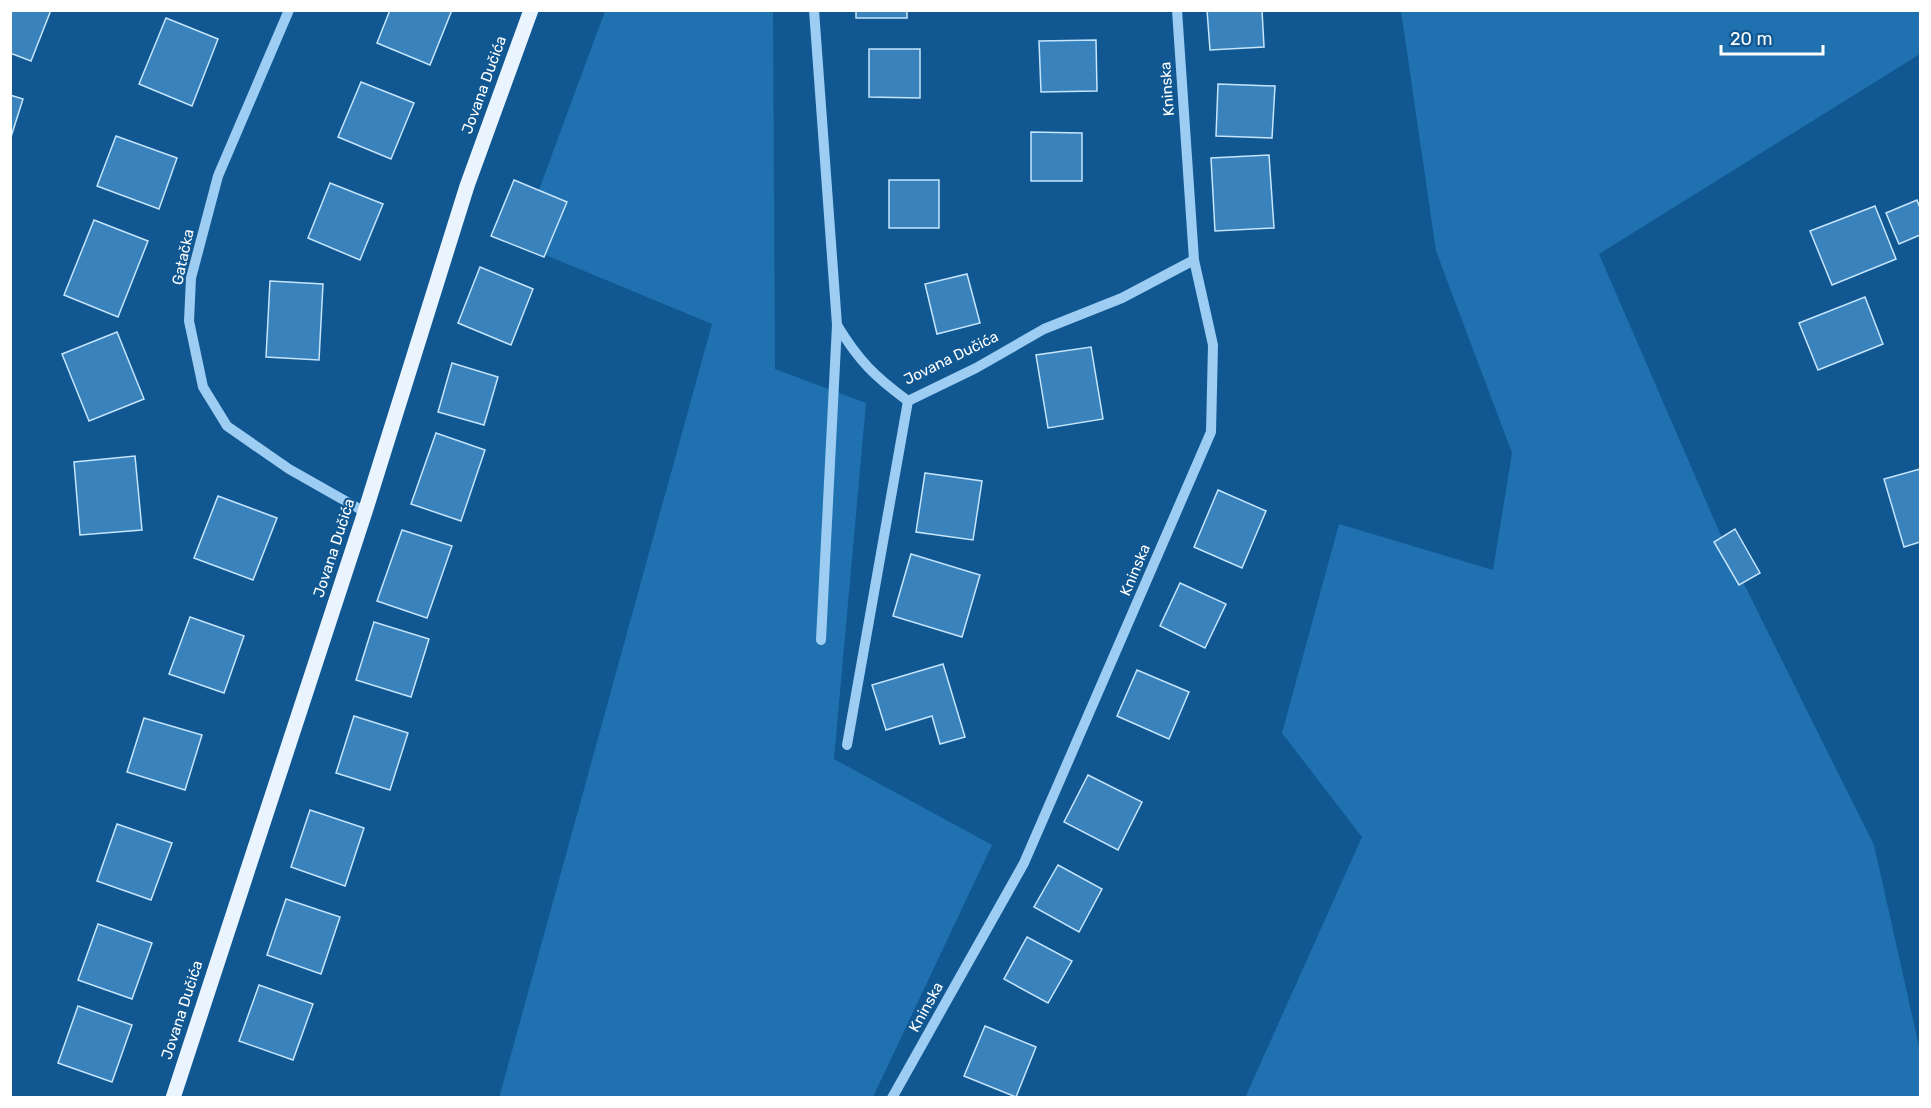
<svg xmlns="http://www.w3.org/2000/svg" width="1931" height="1108" viewBox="0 0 1931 1108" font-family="Rubik,sans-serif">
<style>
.green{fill:#1f71b0}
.building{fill:#3982bb;stroke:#c5e5fd;stroke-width:1.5}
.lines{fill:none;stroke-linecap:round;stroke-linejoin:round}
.minor{stroke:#9dcdf3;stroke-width:10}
.major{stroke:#e9f4ff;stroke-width:15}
.labels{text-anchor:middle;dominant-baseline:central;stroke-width:4.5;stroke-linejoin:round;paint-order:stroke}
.street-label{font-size:15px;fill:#fff;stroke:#115892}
</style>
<rect width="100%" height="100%" fill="#115892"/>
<g class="green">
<path d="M605,11h168l2,358 91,34 -32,356 158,86 -119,252 -374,1 213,-774 -193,-80z"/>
<path d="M1401,11h519v43l-321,200 129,298 146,293 46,206v46l-675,1 117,-261 -80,-104 57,-209 154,46 19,-117 -76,-202z"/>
</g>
<g class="building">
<path d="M10,10h41l-20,51 -21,-8z"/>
<path d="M390,10h62l-22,55 -53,-22z"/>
<rect x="856" y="10" width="51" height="8"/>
<path d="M1207,10h55l2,37 -54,3z"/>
<path d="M166,18l52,21 -26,67 -53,-22z"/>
<path d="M1096,40l1,51 -56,1 -2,-51z"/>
<path d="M869,49h51v49l-51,-1z"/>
<path d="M361,82l53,21 -23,56 -53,-22z"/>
<path d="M1218,84l57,2 -3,52 -56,-2z"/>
<path d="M10,95l13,4 -13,41z"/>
<path d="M1031,132l51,1v48h-51z"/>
<path d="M116,136l61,22 -18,51 -62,-23z"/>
<path d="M1269,155l5,73 -59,3 -4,-73z"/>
<path d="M514,180l53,22 -23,55 -53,-21z"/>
<rect x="889" y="180" width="50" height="48"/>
<path d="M330,183l53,21 -23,56 -52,-22z"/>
<path d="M1917,200l3,8v27l-21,9 -13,-31z"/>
<path d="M1875,206l21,53 -64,26 -22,-54z"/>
<path d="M94,220l54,21 -30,76 -54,-22z"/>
<path d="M480,267l53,22 -22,56 -53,-22z"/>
<path d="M967,274l13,49 -43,11 -12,-50z"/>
<path d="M270,281l53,3 -4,76 -53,-3z"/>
<path d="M1865,297l18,47 -65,26 -19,-47z"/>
<path d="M117,332l27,67 -55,22 -27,-67z"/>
<path d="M1091,347l12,72 -55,9 -12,-73z"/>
<path d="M452,363l46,14 -14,48 -46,-13z"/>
<path d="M436,433l49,17 -24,71 -50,-17z"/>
<path d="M135,456l7,74 -62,5 -6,-73z"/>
<path d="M1920,469v73l-16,5 -20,-68z"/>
<path d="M925,473l57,8 -9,59 -57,-8z"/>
<path d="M1218,490l48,21 -24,57 -48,-21z"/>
<path d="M218,496l59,22 -24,62 -59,-22z"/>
<path d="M1735,529l25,44 -21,12 -25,-43z"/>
<path d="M402,530l50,16 -25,72 -50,-17z"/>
<path d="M911,554l69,21 -18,62 -69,-21z"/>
<path d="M1180,583l46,21 -21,44 -45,-22z"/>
<path d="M190,617l54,19 -20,57 -55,-19z"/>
<path d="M374,622l55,17 -18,58 -55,-17z"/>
<path d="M943,664l22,73 -25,7 -8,-28 -46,14 -14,-45z"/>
<path d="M1137,670l52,22 -20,47 -52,-23z"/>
<path d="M354,716l54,17 -18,57 -54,-17z"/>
<path d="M144,718l58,17 -17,55 -58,-18z"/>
<path d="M1088,775l54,27 -24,48 -54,-28z"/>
<path d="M310,810l54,18 -19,58 -54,-19z"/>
<path d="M117,824l55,19 -21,57 -54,-19z"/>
<path d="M1058,865l44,24 -23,43 -45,-25z"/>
<path d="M286,899l54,18 -19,57 -54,-19z"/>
<path d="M98,924l54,19 -20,56 -54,-19z"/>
<path d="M1027,937l45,24 -24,42 -44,-24z"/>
<path d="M259,985l54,19 -20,56 -54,-19z"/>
<path d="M78,1006l54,19 -20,57 -54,-19z"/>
<path d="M985,1026l51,21 -20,50 -52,-21z"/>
</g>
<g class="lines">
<g class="minor">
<path d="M289,10l-71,166 -27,102 -2,43 14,66 24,39 62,43 76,43"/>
<path d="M814,10l23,315c22,36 37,51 71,76"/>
<path d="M908,401l68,-33 68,-39 78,-31 72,-38"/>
<path d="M821,640l16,-315"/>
<path d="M847,745l61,-344"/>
<path d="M892,1098l132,-235 187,-431 2,-87 -19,-85 -17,-250"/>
</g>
<path class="major" d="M173,1098l192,-586 102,-326 64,-176"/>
</g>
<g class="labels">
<g class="street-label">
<text transform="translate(484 85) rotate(-70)">Jovana Dučića</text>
<text transform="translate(1167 89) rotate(-94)">Kninska</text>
<text transform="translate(183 257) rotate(-78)">Gatačka</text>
<text transform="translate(951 358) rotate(-26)">Jovana Dučića</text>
<text transform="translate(334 548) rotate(-72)">Jovana Dučića</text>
<text transform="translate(1135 570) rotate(-67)">Kninska</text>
<text transform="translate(926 1007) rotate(-61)">Kninska</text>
<text transform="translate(182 1010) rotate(-72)">Jovana Dučića</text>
</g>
</g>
<rect width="1931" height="1108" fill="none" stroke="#ffffff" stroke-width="24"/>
<path d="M1721 45v9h102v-9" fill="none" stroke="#ffffff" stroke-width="3"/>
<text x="1730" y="45" font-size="18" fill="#ffffff" stroke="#115892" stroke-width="4.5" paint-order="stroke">20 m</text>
</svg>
